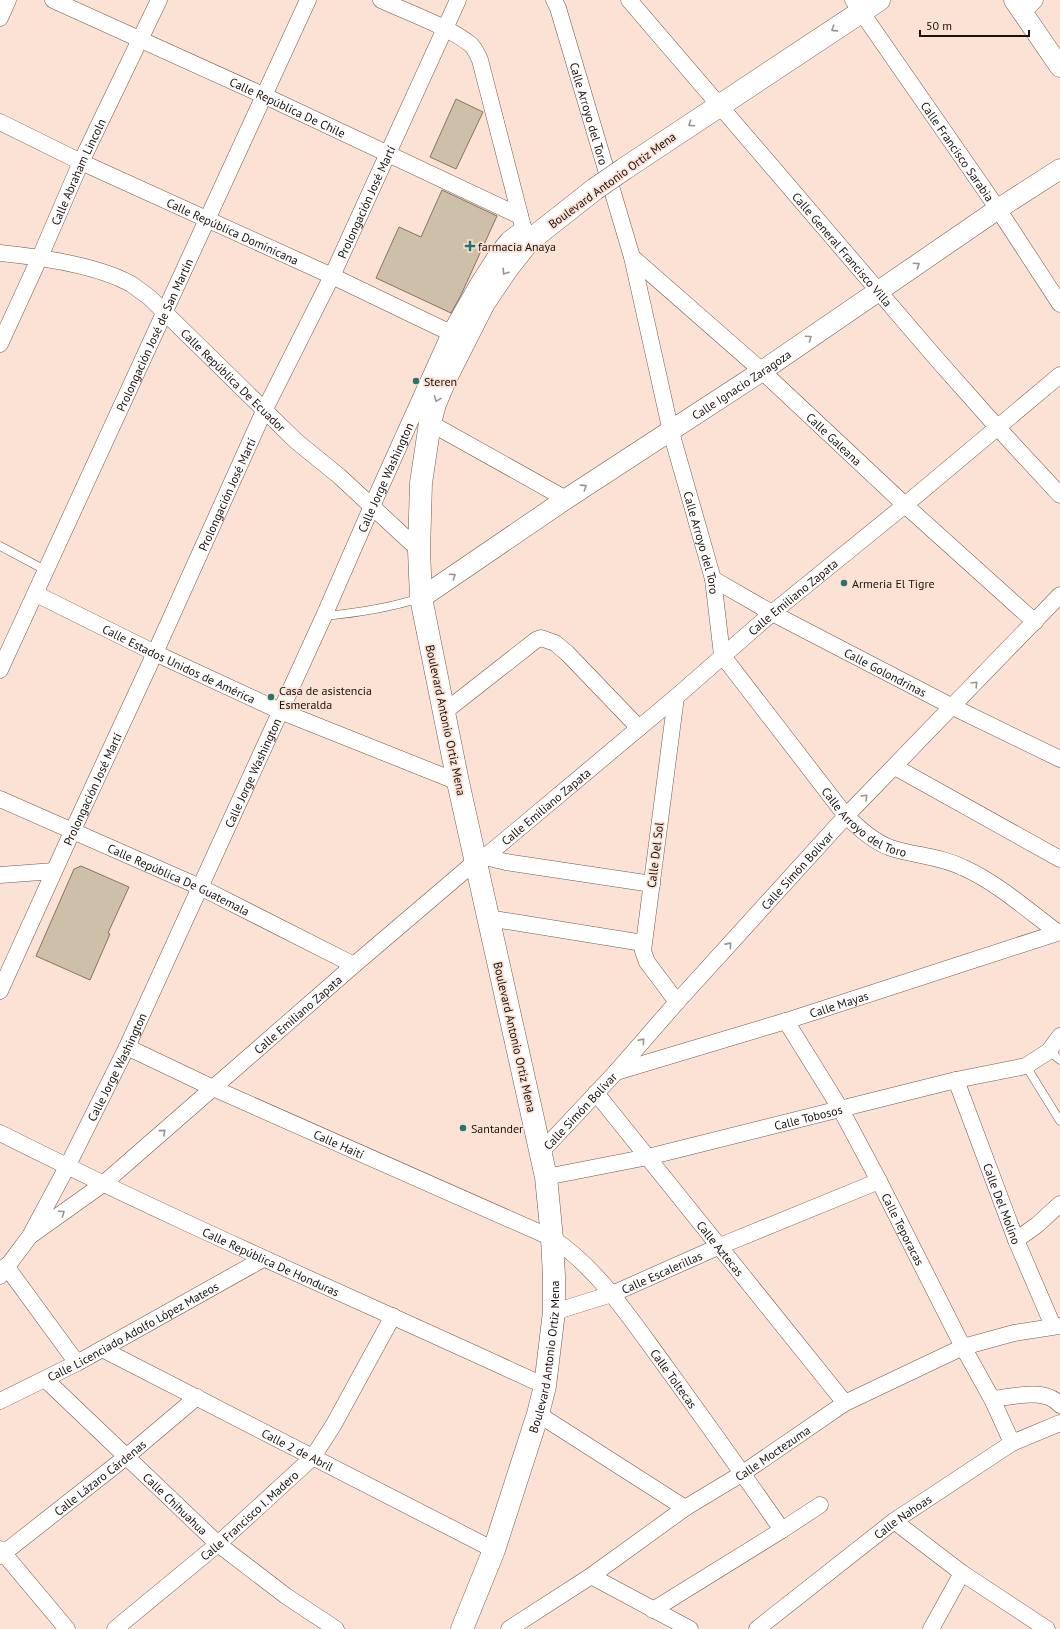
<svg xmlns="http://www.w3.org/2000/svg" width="1060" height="1629" viewBox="0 0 1060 1629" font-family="'PT Sans',sans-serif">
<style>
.building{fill:#cebfa9;stroke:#837561}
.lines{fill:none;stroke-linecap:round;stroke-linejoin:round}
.service-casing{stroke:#6e594d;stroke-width:9}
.minor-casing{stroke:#6e594d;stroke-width:17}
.tertiary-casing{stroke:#6e594d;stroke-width:21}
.secondary-casing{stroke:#6e594d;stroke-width:23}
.service{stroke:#fff;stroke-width:8}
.minor{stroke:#fff;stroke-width:16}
.tertiary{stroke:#fff;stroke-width:20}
.secondary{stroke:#fff;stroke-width:22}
.secondary-bridge-casing{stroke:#6e594d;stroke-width:23;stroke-linecap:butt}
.secondary-bridge{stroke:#fff;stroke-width:22}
.oneway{stroke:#989492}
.poi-dot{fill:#297169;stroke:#fce2d4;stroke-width:1.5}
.labels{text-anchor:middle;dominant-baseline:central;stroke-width:3.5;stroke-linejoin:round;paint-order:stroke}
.street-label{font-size:12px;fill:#1b120d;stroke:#fce2d4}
.poi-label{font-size:12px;fill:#1b120d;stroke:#fce2d4;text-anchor:start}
</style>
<rect width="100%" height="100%" fill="#fce2d4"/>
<g class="building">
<path d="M456,99l27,13 -27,57 -26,-12z"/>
<path d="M442,190l55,26 -36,79 -10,18 -75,-35 23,-51 22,10z"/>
<path d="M81,866l48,21 -21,46 2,1 -20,46 -54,-24 38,-87z"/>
</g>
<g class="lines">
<defs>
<g id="service">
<path d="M0,546l45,24"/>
<path d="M324,616c33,-3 65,-8 96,-18"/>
<path d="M1049,1051l11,9"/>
<path d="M1026,1066l34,55"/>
</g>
<g id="minor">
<path id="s1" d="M53,0l212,96 255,120"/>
<path d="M381,0c26,12 68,27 89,44 5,4 7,10 10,16l42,163"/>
<path id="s2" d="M554,0l4,8 74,249 39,175 42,147 9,76 124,161c13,12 28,26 45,32 25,8 49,8 73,20 32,14 65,43 93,64"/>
<path id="s3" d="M629,0l306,357 63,71 62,67"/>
<path id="s4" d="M853,0l145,209 62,95"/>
<path d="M1023,12l12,-12"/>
<path d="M0,18l8,-18"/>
<path id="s5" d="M0,122l81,40 251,114 127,61"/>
<path id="s6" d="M0,253c39,4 97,12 131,31 6,4 12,9 18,13l147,144 43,35 80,74"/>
<path id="s7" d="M632,257l130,114 143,134 130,117"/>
<path id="s8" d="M0,344l40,-87 41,-95 78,-162"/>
<path d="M430,423l136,76"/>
<path id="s9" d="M713,579l59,34 181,94 107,52"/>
<path id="s10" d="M36,594l119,59 125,58 178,71"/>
<path id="s11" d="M0,670l308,-670"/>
<path d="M676,697l-33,254 4,11 30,40"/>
<path d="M443,713l93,-73 5,-2 14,5 12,10 72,75"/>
<path d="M895,767l165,92"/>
<path id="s12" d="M0,799l200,88 154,78"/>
<path d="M485,857l21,5 146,22"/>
<path d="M0,875l54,-4"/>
<path d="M488,918l155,25"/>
<path id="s13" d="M0,991l72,-159 83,-179 109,-242 68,-135 126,-276"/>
<path id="s14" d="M786,1021l54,87 39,73 84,166 29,52 20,44"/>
<path id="s15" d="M127,1047l86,41 339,150c48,32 80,83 114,129 39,54 78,108 116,163"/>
<path id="s16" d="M616,1072l170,-51 274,-89"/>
<path id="s17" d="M956,1080l60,160 37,86"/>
<path id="s18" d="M596,1093l249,310"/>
<path id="s19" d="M0,1133c179,90 363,169 545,253"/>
<path id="s20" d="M540,1153l76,-81 61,-70 169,-186 214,-221"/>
<path id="s21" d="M546,1177l102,-20 308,-77 70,-14 23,-15 11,-15"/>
<path id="s22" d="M30,1236l73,-52 251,-219 122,-104 9,-4 191,-160 96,-84 133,-108 155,-130"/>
<path d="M1016,1240l21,-15 23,-21"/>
<path d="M6,1266l71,97"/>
<path id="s23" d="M0,1276l30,-40 37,-69 60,-120 197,-431 48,-110 78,-173 29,-51 20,-31 10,-12 15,-11"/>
<path id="s24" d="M554,1312l58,-18 108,-48 159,-65"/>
<path id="s25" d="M102,1349l392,201"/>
<path id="s26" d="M46,1380l172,164 68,52 50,33"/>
<path d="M992,1399c21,-2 53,-12 68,6"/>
<path id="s27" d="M0,1401l77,-38 186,-104"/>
<path d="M538,1414l147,94"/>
<path d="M894,1521l68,52 85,56"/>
<path d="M0,1549l67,80"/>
<path id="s28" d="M0,1556l126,-99 71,-60"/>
<path d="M591,1576l99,53"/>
<path d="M653,1610l129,-80 38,-25"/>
<path id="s29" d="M115,1629l103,-85 95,-87 21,-33 59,-108"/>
<path id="s30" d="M509,1629l82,-53 94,-68 58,-35 102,-70 118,-56 51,-14 46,-7"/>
<path id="s31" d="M757,1629l137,-108 118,-78 48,-20"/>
<path d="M931,1629l31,-56"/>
</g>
<g id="tertiary">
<path d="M1014,0l46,67"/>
<path id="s32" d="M421,598l145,-99 196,-128 236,-162 62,-40"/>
</g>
<g id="secondary">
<path d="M624,169l255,-169"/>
<path id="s33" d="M462,1629l32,-79 44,-136 7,-28 9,-74v-36l-2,-38 -6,-61 -88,-395 -37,-184 -2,-48 2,-67 9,-60 5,-19 11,-26 38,-75 23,-34 22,-28 66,-52"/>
</g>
</defs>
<use href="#service" class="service-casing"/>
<use href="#minor" class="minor-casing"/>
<use href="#tertiary" class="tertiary-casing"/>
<use href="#secondary" class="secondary-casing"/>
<use href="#service" class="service"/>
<use href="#minor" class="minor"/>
<use href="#tertiary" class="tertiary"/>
<use href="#secondary" class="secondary"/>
<defs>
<path id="secondary-bridge" d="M595,189l29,-20"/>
</defs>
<use href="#secondary-bridge" class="secondary-bridge-casing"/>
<use href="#secondary-bridge" class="secondary-bridge"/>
</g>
<defs><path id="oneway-chevron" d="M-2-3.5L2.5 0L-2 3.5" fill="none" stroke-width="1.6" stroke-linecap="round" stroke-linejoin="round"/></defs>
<g class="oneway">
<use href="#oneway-chevron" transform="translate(834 29) rotate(147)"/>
<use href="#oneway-chevron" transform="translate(691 124) rotate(146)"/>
<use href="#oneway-chevron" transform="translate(917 265) rotate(-34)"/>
<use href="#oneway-chevron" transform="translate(505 272) rotate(124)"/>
<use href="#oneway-chevron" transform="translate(809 338) rotate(-35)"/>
<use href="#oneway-chevron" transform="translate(437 399) rotate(111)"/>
<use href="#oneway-chevron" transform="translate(584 487) rotate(-33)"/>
<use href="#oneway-chevron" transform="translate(453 576) rotate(-34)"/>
<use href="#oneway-chevron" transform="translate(975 684) rotate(-46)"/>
<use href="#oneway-chevron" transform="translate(865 797) rotate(-45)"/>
<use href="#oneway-chevron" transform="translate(729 945) rotate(-48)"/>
<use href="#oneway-chevron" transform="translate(642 1041) rotate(-49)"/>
<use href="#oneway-chevron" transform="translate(163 1132) rotate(-41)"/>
<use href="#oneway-chevron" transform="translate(62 1213) rotate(-35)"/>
</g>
<g class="poi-dot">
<path d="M468 240h4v4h4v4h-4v4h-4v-4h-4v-4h4z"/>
<circle cx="416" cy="381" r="4"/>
<circle cx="844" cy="583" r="4"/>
<circle cx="271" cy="697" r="4"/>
<circle cx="463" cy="1128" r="4"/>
</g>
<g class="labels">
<g class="street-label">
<text stroke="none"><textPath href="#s1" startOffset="258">Calle República De Chile</textPath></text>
<text stroke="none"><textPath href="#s2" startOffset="119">Calle Arroyo del Toro</textPath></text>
<text stroke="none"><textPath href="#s4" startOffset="184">Calle Francisco Sarabia</textPath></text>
<text stroke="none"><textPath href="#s8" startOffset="189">Calle Abraham Lincoln</textPath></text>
<text transform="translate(612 180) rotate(-36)">Boulevard Antonio Ortiz Mena</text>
<text stroke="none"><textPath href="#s13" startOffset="870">Prolongación José Martí</textPath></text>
<text stroke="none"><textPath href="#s5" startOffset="257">Calle República Dominicana</textPath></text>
<text stroke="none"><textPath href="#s3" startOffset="328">Calle General Francisco Villa</textPath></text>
<text stroke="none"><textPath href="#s11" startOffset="369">Prolongación José de San Martín</textPath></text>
<text stroke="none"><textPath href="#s6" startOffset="276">Calle República De Ecuador</textPath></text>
<text stroke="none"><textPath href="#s32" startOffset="385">Calle Ignacio Zaragoza</textPath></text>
<text stroke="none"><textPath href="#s7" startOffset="272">Calle Galeana</textPath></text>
<text stroke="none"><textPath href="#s23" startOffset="888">Calle Jorge Washington</textPath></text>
<text stroke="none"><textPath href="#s13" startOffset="546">Prolongación José Martí</textPath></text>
<text stroke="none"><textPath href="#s2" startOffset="563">Calle Arroyo del Toro</textPath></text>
<text stroke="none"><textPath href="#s22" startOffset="996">Calle Emiliano Zapata</textPath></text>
<text stroke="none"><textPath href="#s10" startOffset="159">Calle Estados Unidos de América</textPath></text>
<text stroke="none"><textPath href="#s9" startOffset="196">Calle Golondrinas</textPath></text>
<text transform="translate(446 720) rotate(78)">Boulevard Antonio Ortiz Mena</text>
<text stroke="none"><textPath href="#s23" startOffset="564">Calle Jorge Washington</textPath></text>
<text stroke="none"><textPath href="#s13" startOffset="222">Prolongación José Martí</textPath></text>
<text stroke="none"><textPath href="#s22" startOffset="672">Calle Emiliano Zapata</textPath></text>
<text stroke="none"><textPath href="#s2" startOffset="899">Calle Arroyo del Toro</textPath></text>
<text transform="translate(655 855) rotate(-83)">Calle Del Sol</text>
<text stroke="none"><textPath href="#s20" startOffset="382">Calle Simón Bolívar</textPath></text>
<text stroke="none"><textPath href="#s12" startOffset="196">Calle República De Guatemala</textPath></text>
<text stroke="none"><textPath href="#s16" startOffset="233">Calle Mayas</textPath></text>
<text stroke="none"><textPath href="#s22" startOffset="348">Calle Emiliano Zapata</textPath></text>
<text transform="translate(515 1037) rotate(77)">Boulevard Antonio Ortiz Mena</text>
<text stroke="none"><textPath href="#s23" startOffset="240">Calle Jorge Washington</textPath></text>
<text stroke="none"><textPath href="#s20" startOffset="58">Calle Simón Bolívar</textPath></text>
<text stroke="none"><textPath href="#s21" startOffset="269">Calle Tobosos</textPath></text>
<text stroke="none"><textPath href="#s15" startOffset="233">Calle Haití</textPath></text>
<text stroke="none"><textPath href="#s17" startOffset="132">Calle Del Molino</textPath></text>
<text stroke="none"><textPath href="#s14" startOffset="239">Calle Teporacas</textPath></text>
<text stroke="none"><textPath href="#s18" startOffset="199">Calle Aztecas</textPath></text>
<text stroke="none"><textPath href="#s19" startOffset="300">Calle República De Honduras</textPath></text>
<text stroke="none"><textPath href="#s24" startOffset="115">Calle Escalerillas</textPath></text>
<text stroke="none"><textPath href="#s27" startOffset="150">Calle Licenciado Adolfo López Mateos</textPath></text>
<text stroke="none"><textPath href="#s33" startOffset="286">Boulevard Antonio Ortiz Mena</textPath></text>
<text stroke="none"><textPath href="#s15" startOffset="653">Calle Toltecas</textPath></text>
<text stroke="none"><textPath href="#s25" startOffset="220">Calle 2 de Abril</textPath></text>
<text stroke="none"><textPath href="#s30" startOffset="317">Calle Moctezuma</textPath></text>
<text stroke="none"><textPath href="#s28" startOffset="127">Calle Lázaro Cárdenas</textPath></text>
<text stroke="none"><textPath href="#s26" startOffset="179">Calle Chihuahua</textPath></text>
<text stroke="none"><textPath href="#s29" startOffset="176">Calle Francisco I. Madero</textPath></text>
<text stroke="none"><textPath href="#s31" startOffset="184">Calle Nahoas</textPath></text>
</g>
<g class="poi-label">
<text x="478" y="246">farmacia Anaya</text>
<text x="424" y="381">Steren</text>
<text x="852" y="583">Armeria El Tigre</text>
<text x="279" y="690">Casa de asistencia<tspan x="279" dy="14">Esmeralda</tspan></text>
<text x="471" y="1128">Santander</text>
</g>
</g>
<path d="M920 30v6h109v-6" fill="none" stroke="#1b120d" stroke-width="2"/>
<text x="926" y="30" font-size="12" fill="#1b120d" stroke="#fce2d4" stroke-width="3" paint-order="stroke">50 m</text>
</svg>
